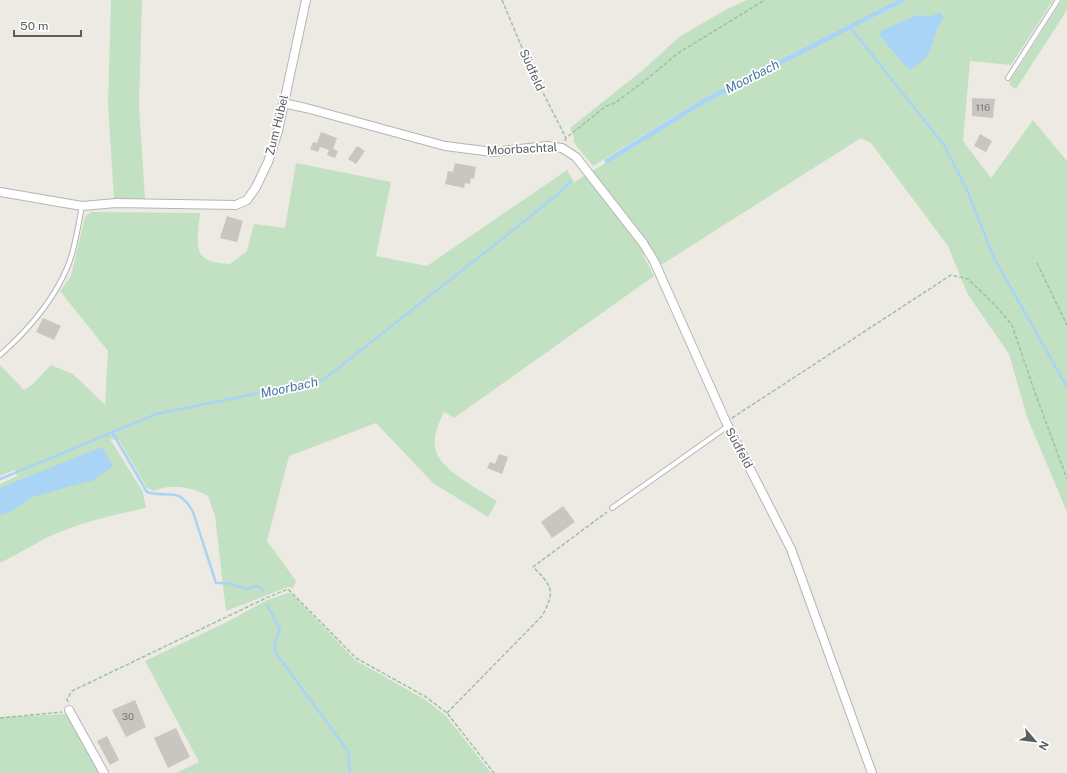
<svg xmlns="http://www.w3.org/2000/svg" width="1067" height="773" viewBox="0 0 1067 773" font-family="'Public Sans',sans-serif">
	<rect width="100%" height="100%" fill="#eceae3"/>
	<path fill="#c2e1c2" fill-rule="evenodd" d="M111 0H142L139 107 145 199 114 198 108 105Z
		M747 0H898L704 98 593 166 574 143V137L570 128 643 70 679 37 727 9Z
		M908 0H1053L1011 65 970 61 963 141 991 178 1033 120 1067 161V512L1027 417 1009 354 967 293 948 246 871 143 861 138 661 265 652 250 643 255 654 276 454 418 444 412C438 424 431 440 437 454 446 473 480 490 497 501L488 517 433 483 376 423 289 456 267 541 296 581 293 588 288 587 226 611 215 516 208 496C192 487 172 483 154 491L147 488 119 440 110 439 143 492 146 508C112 515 78 523 46 538 31 546 16 555 0 563V484L17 476 15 470 0 476V365L24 390 32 385 51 365 73 374 105 405 108 351 60 291 71 276 85 217 91 212 200 213C197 244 190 263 230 264L247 251 254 224 285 228 296 163 391 182 376 256 427 266 567 170 574 182 706 103ZM917 15 944 17 938 27 931 49 911 70 907 68 881 32Z
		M1062 0H1067V10L1016 89 1010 85V81Z
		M288 593H291L355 660 424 699 446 716 491 773H176L199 762 145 661 229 621 267 600Z
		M67 714 100 773H0V717Z"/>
	<path fill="#aad4f5" d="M898 0H908L706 103 606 164 604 160 704 98Z
		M940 13 944 17 938 27 931 49 926 58 911 70 907 68 880 36 881 31 917 15 931 16Z
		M102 447 113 466 94 480 32 497 11 512 0 515V488Z"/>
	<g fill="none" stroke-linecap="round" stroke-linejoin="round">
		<path stroke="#aad4f5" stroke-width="2.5" d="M850 27 944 145 967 190 994 258 1067 387
			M112 432 147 492C169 499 178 485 193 512L216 583H228L246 589 257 586 261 588 263 592
			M0 479 156 414 323 380 507 235 558 194 571 181
			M267 605 280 629 275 642V652L348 751 350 773"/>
	</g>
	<path fill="#c9c6c1" d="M972 98 995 99 993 118 972 116Z
		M321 132 337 138 333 149 338 151 335 158 327 155 329 150 320 147 318 152 310 149 313 142 317 143Z
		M980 134 992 141 986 152 974 146Z
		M357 146 365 151 356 164 348 159Z
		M455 163 476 167 474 179 471 178 470 184 465 183 464 188 445 184 448 171 453 172Z
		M227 216 243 221 237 242 220 238Z
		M43 318 61 326 54 340 36 332Z
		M499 454 508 457 502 474 487 468 490 462 495 464Z
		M563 506 575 522 552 538 541 522Z
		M135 700 146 727 126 737 112 710Z
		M176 728 190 757 168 768 154 738Z
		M107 736 119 760 110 765 97 741Z"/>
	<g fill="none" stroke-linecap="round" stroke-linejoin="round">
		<defs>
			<path id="service" d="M1008 78 1058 0
				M0 355C26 332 53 301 67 268 75 251 78 225 82 206
				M612 508 728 426"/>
			<path id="minor" d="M283 103 306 108 445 146 493 152 547 146 562 148 576 157 643 243 654 261 726 422 791 549 872 773
				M0 192 82 206 116 203 236 205 247 200 256 187 268 162 278 131 306 0
				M69 710 104 773"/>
		</defs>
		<use href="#service" stroke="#b3b5b8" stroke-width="6"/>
		<use href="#minor" stroke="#b3b5b8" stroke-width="10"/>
		<path stroke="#9cc1a6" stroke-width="1.5" stroke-dasharray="4 2" stroke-linecap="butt" d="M502 0 530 67 566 138
			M565 141 566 138 606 106 615 103 647 79 678 53 765 0
			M1037 263 1067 325
			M732 418 951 275 968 279 994 304 1012 325 1033 387 1067 479
			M68 702 67 699 72 691 266 598 288 589 356 658 426 697 447 713 494 773
			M447 713 542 616C556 591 552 586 533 567L607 512
			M0 718 62 712"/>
		<use href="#service" stroke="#fff" stroke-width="4"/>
		<use href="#minor" stroke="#fff" stroke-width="8"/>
	</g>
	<g text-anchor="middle" stroke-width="3.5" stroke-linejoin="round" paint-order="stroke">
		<g font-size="10" fill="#767879">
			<text x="983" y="111">116</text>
			<text x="128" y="720">30</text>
		</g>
		<g font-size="12" fill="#5b5e61" stroke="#fff">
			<text transform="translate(532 70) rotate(66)" y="4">Südfeld</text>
			<text transform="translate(277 125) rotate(-76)" y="4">Zum Hübel</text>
			<text transform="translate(522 149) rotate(-3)" y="4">Moorbachtal</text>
			<text transform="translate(739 448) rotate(62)" y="4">Südfeld</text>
		</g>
		<g font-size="13" font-style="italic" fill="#4a76a4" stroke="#fff">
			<text transform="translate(752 76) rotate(-27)" y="5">Moorbach</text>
			<text transform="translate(289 387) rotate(-12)" y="5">Moorbach</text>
		</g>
	</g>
	<g transform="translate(1035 741) rotate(118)" stroke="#ffffff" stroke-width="3" paint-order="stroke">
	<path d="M0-3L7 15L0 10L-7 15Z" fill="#5b5e61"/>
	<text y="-6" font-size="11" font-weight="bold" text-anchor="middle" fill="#5b5e61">N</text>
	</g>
	<path d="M14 30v6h67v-6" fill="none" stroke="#5b5e61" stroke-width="2"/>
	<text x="20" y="30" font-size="12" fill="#5b5e61" stroke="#ffffff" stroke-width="3" paint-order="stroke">50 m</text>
</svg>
